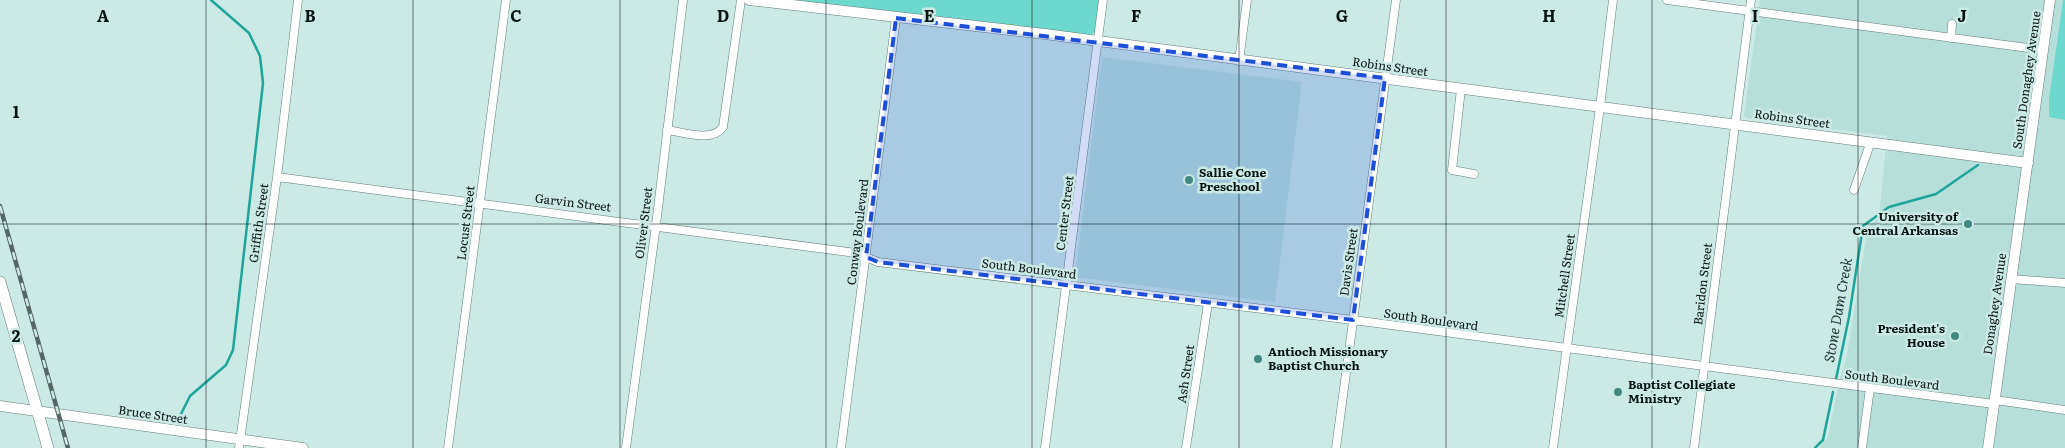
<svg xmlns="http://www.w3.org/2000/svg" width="2065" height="448" viewBox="0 0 2065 448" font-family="Literata,serif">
	<rect width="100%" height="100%" fill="#cbe9e5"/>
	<path fill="#b7dfda" d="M1760 0H2065V448H1819L1828 437 1840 377 1846 361 1868 227 1879 217 1887 136 1747 118 1744 116Z
		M1102 57 1302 82 1275 302 1075 277Z"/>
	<path fill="#6dd8ce" d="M797 0H1099L1095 32 1088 37Z
		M2063 0H2065V120L2049 117V99Z"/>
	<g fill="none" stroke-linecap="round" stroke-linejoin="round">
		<path stroke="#1da59b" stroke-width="2.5" d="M1836 379 1849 317 1863 226 1889 207 1936 194 1978 165
			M177 422 190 396 226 365 233 350 263 83 260 56 249 33 211 0
			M1815 448 1823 440 1833 392"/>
		<defs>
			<path id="street" d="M1667 0 2043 50
				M1951 38 1952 24
				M1239 61 1247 0
				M1461 89 1452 170 1474 174
				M667 130C683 132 712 143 723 127L741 0
				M277 177 856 253 878 262 1353 320 1994 404
				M1854 190 1870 144
				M2011 279 2065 283
				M1995 400 2065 410
				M239 448 277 177 298 0
				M448 448 506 0
				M626 448 656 225 683 0
				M841 448 896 18
				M1045 448 1103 0
				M1186 448 1208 303
				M1336 448 1396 0
				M1553 448 1600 107 1613 0
				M1694 448 1751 0
				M1862 448 1870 388"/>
			<path id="secondary" d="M749 0 1045 34 2028 163
				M0 406 303 448
				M1988 448 2050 0"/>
			<path id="primary" d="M0 282 48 448"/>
		</defs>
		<use href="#street" stroke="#627e7a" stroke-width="9"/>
		<use href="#secondary" stroke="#627e7a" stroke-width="11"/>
		<use href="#primary" stroke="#627e7a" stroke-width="12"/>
		<use href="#street" stroke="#fff" stroke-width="8"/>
		<use href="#secondary" stroke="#fff" stroke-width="10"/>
		<use href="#primary" stroke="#fff" stroke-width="11"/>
		<defs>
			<path id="rail" d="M0 206 68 448"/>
		</defs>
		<use href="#rail" stroke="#556764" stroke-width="4.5"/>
		<use href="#rail" stroke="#cbe9e5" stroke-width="2.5" stroke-dasharray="8" stroke-linecap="butt"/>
	</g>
	<path fill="#1d4ed8" fill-opacity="0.2" stroke="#1d4ed8" stroke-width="4" stroke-dasharray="10 6" stroke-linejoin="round" d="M896 18 1385 78 1353 320 878 262 866 257Z"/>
	<path fill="none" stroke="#091412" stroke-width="1" stroke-opacity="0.55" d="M206 0V448M413 0V448M620 0V448M826 0V448M1032 0V448M1239 0V448M1446 0V448M1652 0V448M1858 0V448M0 224H2065"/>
	<g fill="#418881" stroke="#cbe9e5" stroke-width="2">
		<circle cx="1189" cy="180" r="5"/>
		<circle cx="1968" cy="224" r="5"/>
		<circle cx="1955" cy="336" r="5"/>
		<circle cx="1258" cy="359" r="5"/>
		<circle cx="1618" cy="392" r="5"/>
	</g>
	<g text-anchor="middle" stroke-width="5" stroke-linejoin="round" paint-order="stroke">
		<g font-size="12" fill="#091412" stroke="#cbe9e5">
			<text transform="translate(1390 67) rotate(8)" y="4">Robins Street</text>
			<text transform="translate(2027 80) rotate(-82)" y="4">South Donaghey Avenue</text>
			<text transform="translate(1792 119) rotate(8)" y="4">Robins Street</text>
			<text transform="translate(573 203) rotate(7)" y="4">Garvin Street</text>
			<text transform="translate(1065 213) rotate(-83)" y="4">Center Street</text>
			<text transform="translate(259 223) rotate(-82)" y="4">Griffith Street</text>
			<text transform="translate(466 223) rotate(-83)" y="4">Locust Street</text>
			<text transform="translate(644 223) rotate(-83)" y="4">Oliver Street</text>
			<text transform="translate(858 232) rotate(-83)" y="4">Conway Boulevard</text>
			<text transform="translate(1349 262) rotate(-82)" y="4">Davis Street</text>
			<text transform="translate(1029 269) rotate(7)" y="4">South Boulevard</text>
			<text transform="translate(1565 276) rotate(-82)" y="4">Mitchell Street</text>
			<text transform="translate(1703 284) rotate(-83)" y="4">Baridon Street</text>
			<text transform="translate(1995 304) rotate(-82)" y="4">Donaghey Avenue</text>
			<text transform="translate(1431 320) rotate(8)" y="4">South Boulevard</text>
			<text transform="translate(1186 374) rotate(-82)" y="4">Ash Street</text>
			<text transform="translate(1892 380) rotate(7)" y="4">South Boulevard</text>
			<text transform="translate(153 415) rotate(8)" y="4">Bruce Street</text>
		</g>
		<g font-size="12" font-weight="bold" fill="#091412" stroke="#cbe9e5" text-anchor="start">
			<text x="1199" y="177">Sallie Cone<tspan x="1199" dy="14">Preschool</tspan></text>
			<text x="1958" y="221" text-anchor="end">University of<tspan x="1958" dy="14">Central Arkansas</tspan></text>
			<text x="1945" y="333" text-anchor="end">President's<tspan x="1945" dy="14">House</tspan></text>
			<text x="1268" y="356">Antioch Missionary<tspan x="1268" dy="14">Baptist Church</tspan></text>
			<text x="1628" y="389">Baptist Collegiate<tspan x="1628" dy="14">Ministry</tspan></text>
		</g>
		<g font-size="14" font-style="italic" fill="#1c3230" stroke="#cbe9e5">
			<text transform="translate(1838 310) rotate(-80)" y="5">Stone Dam Creek</text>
		</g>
	</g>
	<g font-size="16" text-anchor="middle" font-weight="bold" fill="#091412" stroke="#cbe9e5" stroke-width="5" stroke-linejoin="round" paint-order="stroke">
		<text x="103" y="22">A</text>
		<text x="310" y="22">B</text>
		<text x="516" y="22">C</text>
		<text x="723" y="22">D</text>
		<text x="929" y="22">E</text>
		<text x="1136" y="22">F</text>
		<text x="1342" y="22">G</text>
		<text x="1549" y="22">H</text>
		<text x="1755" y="22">I</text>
		<text x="1962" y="22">J</text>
		<text x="16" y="118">1</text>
		<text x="16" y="342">2</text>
	</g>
</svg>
